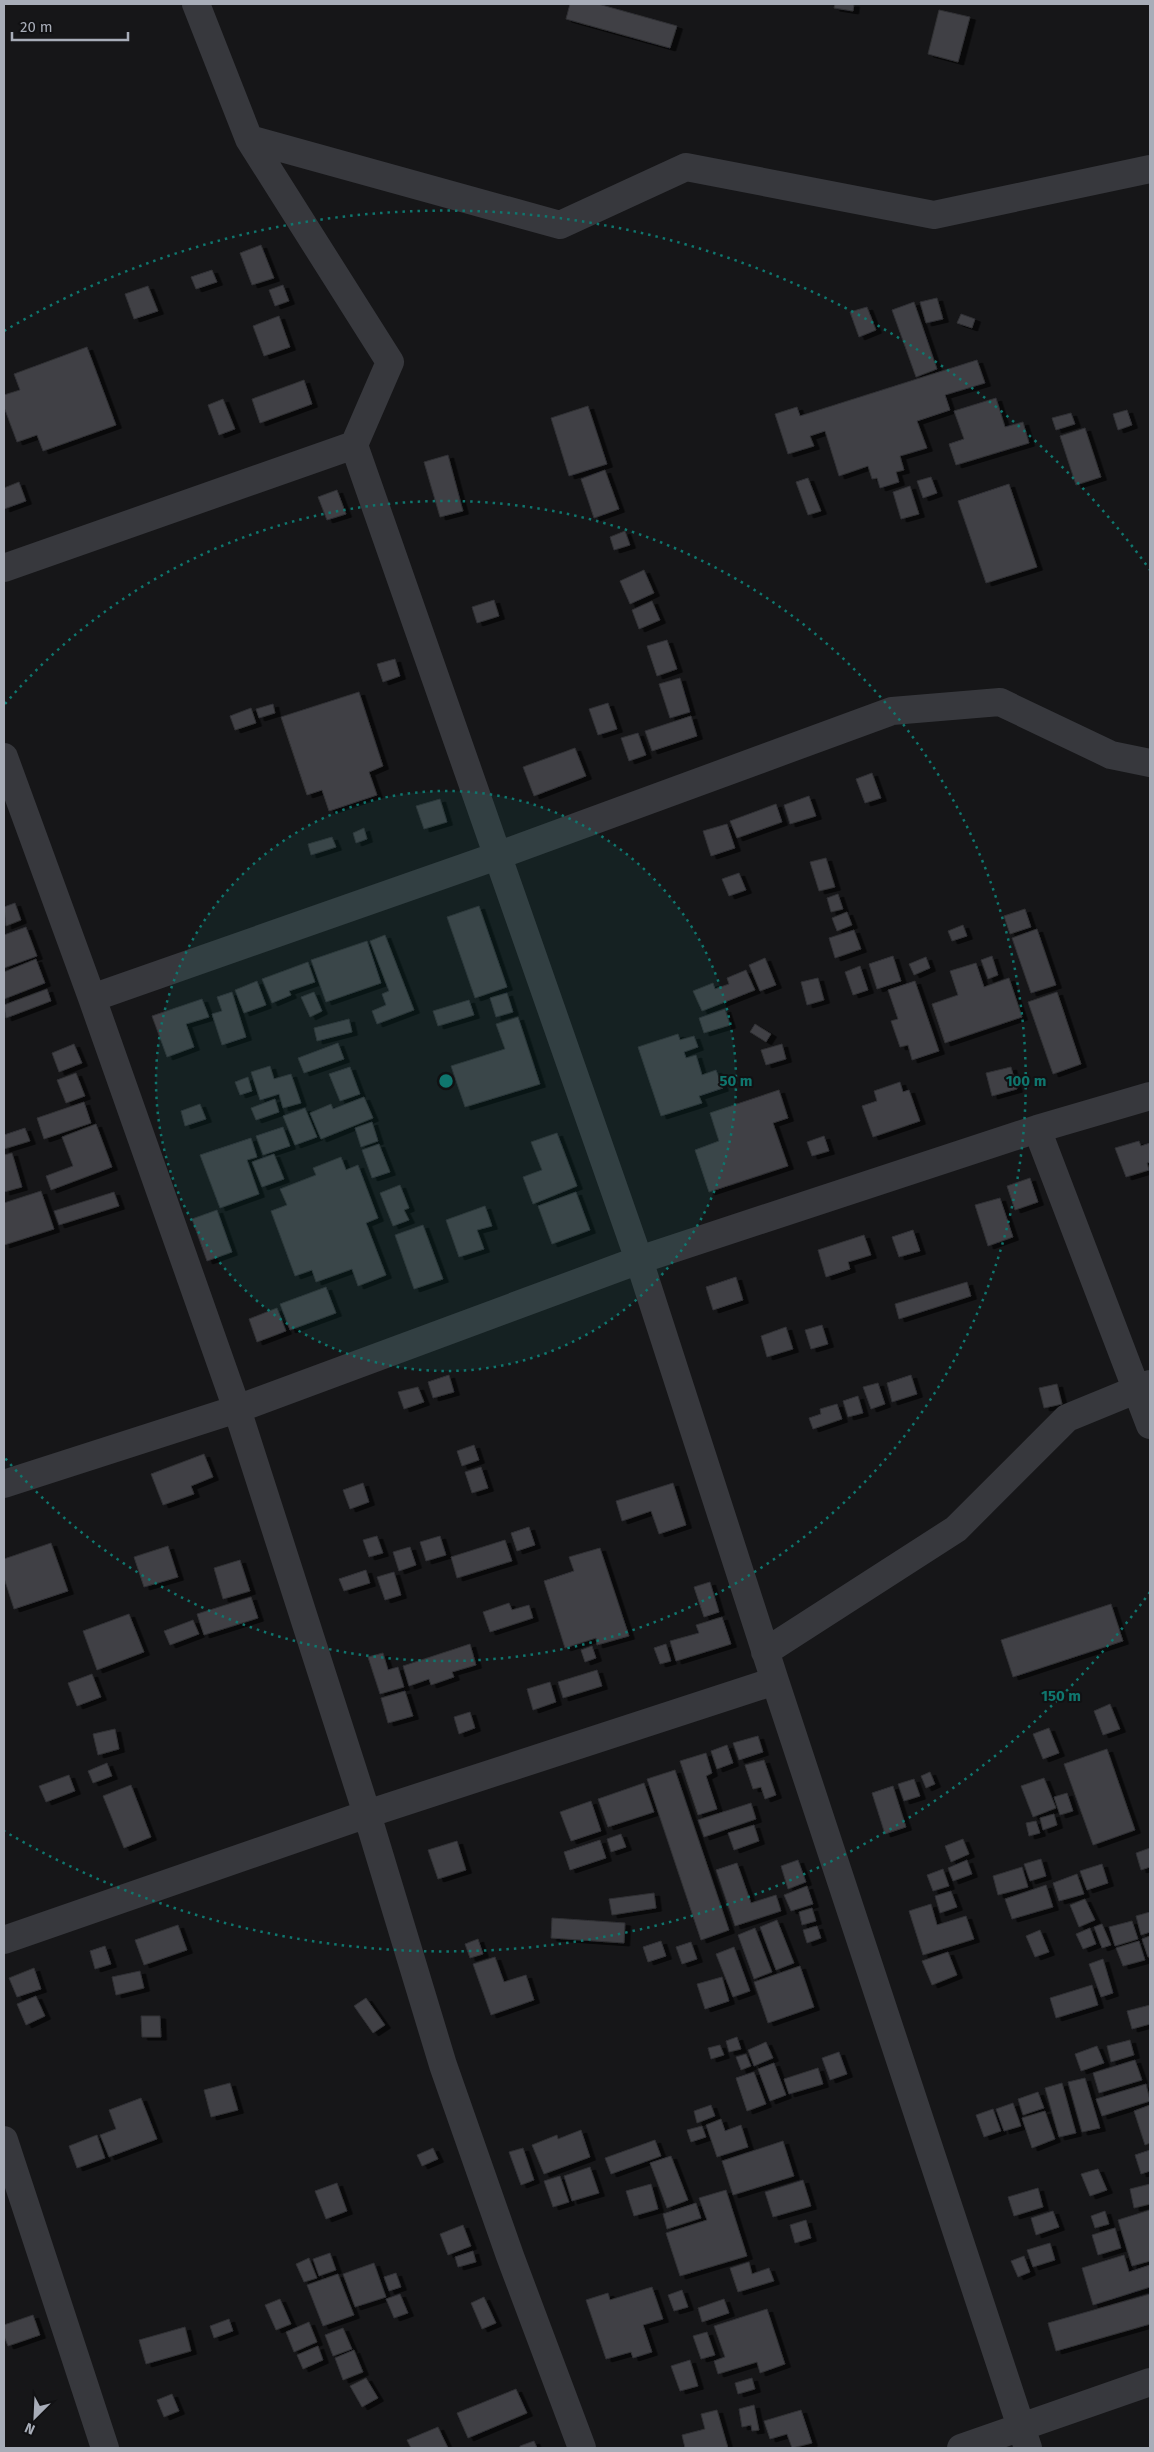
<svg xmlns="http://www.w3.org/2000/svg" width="1154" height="2452" viewBox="0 0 1154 2452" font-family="'Fira Sans',sans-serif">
	<defs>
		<filter id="shadow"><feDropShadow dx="5.5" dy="3" stdDeviation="0" flood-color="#0009"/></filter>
	</defs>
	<rect width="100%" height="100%" fill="#161618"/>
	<path fill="#404145" stroke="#303034" filter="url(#shadow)" d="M570 4H598L677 26 670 48 566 19Z
		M835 4H854L853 11 834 8Z
		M939 10 970 17 958 62 928 54Z
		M261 245 274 278 252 285 240 253Z
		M212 270 217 282 196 289 191 277Z
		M283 285 289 301 275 306 269 290Z
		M148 286 158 311 134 319 125 294Z
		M937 298 943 319 926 323 920 302Z
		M914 302 937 369 916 377 892 310Z
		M867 307 876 330 859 337 850 312Z
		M961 314 975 319 972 328 957 323Z
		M279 316 290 347 264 356 253 326Z
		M87 347 116 425 43 451 37 435 17 442 4 407V395L20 390 14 374Z
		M977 360 985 383 945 395 950 410 917 421 927 448 900 456 904 470 896 472 899 482 880 488 877 478 872 479 868 466 839 476 825 431 810 436 814 446 788 454 775 414 797 407 800 416Z
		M304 380 312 404 260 423 252 399Z
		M996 398 1005 427 1023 422 1029 443 956 465 949 444 964 439 954 411Z
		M223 399 235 429 219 435 208 405Z
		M588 406 607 464 569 476 551 418Z
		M1127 410 1132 425 1118 430 1113 414Z
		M1071 413 1075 424 1056 430 1052 418Z
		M1085 428 1101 477 1076 485 1060 436Z
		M448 455 463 511 440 517 424 462Z
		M605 470 619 509 594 518 581 479Z
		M931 477 937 493 923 498 917 481Z
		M808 478 821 511 808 515 796 482Z
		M19 482 26 501 4 509V488Z
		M1009 484 1037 567 986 583 958 501Z
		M910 486 919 514 901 519 893 492Z
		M337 490 346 514 327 520 318 497Z
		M625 531 630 545 614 550 610 537Z
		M644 570 654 593 630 604 620 581Z
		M494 600 499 616 477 623 472 607Z
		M652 601 660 620 639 629 632 610Z
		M667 640 677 669 657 676 647 646Z
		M395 659 400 676 383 682 377 664Z
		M680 678 690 712 670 718 659 684Z
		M359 692 383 766 369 772 377 795 329 811 322 790 307 795 281 717Z
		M608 703 617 729 598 735 589 709Z
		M273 704 275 713 259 718 256 709Z
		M251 708 256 723 235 730 230 716Z
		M691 716 697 736 652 751 645 731Z
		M638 733 646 755 629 761 621 738Z
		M575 748 586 776 534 796 523 767Z
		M872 773 881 798 865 803 856 779Z
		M809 796 816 816 790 824 784 805Z
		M440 799 447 822 424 829 416 806Z
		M776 804 782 822 737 838 730 821Z
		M727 824 735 848 711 856 703 831Z
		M364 828 367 839 356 843 353 833Z
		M332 837 336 847 311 855 308 844Z
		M826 858 835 887 819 891 810 862Z
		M739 873 746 890 729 896 722 879Z
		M838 894 843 909 831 912 827 898Z
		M15 903 21 920 6 926 4 907Z
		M479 906 507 987 475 998 447 917Z
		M1025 909 1031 927 1010 934 1004 916Z
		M847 912 852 925 837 931 832 918Z
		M963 925 967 936 952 941 948 931Z
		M26 927 37 956 4 968V935Z
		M1037 929 1056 985 1031 993 1012 938Z
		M854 930 861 949 835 958 829 938Z
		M385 935 414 1010 377 1024 372 1011 386 1005 382 994 389 991 370 941Z
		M367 941 381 983 326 1002 311 960Z
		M893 956 901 981 877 989 869 964Z
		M992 956 998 975 988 979 981 960Z
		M926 957 930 968 914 975 909 964Z
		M765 958 776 985 760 991 749 965Z
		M36 959 45 983 4 999V972Z
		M308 962 315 982 289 991 291 995 272 1003 262 979Z
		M976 963 984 987 1009 978 1022 1017 945 1043 932 1004 958 995 950 971Z
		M860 966 868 990 853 995 845 972Z
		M746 970 755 990 702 1011 693 991 713 983 715 989 729 984 727 978Z
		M818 978 824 1000 807 1005 801 982Z
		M257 981 266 1005 244 1013 235 990Z
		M915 981 939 1051 912 1060 908 1045 900 1047 891 1021 898 1019 888 990Z
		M47 989 51 1001 6 1018 4 1005Z
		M232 992 246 1037 222 1045 212 1014 222 1011 217 997Z
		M314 992 322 1011 310 1017 301 997Z
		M1057 992 1081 1064 1053 1074 1028 1002Z
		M507 993 513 1012 496 1017 490 998Z
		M202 999 209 1017 186 1024 194 1047 167 1057 152 1016Z
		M469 1000 474 1015 438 1026 433 1011Z
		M725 1009 730 1025 704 1033 699 1018Z
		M518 1017 540 1084 465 1107 451 1066 505 1049 496 1024Z
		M349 1019 352 1032 317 1041 314 1028Z
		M755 1024 771 1034 766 1042 750 1032Z
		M678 1034 680 1040 694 1036 698 1047 684 1052 686 1058 696 1055 702 1075 716 1070 723 1088 699 1096 702 1103 661 1116 638 1047Z
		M338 1043 344 1059 304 1073 298 1058Z
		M74 1044 82 1063 59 1072 52 1053Z
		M782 1044 786 1059 766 1065 761 1050Z
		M270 1066 274 1079 291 1074 301 1103 283 1108 279 1094 260 1100 251 1072Z
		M350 1067 360 1094 340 1101 329 1074Z
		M1011 1067 1017 1089 992 1096 986 1073Z
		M76 1073 85 1096 66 1103 57 1080Z
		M248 1077 252 1091 240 1095 235 1082Z
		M900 1082 903 1092 909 1090 920 1121 873 1137 862 1106 877 1101 874 1091Z
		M779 1090 788 1118 773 1123 788 1166 709 1192 695 1150 719 1141 710 1113Z
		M364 1097 373 1118 321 1139 310 1113 331 1104 333 1109Z
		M275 1099 279 1112 256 1120 251 1108Z
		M84 1102 91 1123 44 1139 37 1118Z
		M200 1104 206 1119 185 1126 181 1111Z
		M305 1108 317 1137 295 1145 283 1116Z
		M372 1122 378 1141 361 1147 355 1128Z
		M96 1124 112 1167 51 1190 46 1176 73 1166 62 1137Z
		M283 1127 290 1146 263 1155 256 1136Z
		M25 1128 30 1141 4 1149V1135Z
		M557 1133 577 1186 533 1204 523 1177 542 1170 531 1142Z
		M824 1136 829 1151 812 1156 807 1142Z
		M251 1138 257 1157 247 1160 259 1194 220 1208 200 1155Z
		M1139 1141 1141 1146 1150 1143V1162L1147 1163 1149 1170 1126 1177 1115 1148Z
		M379 1144 390 1172 372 1178 362 1150Z
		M12 1153 22 1187 4 1192V1155Z
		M274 1154 284 1179 262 1187 252 1162Z
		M341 1157 346 1170 358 1165 378 1218 366 1223 386 1275 358 1286 352 1269 316 1282 312 1270 295 1276 271 1211 287 1205 280 1189 316 1175 313 1168Z
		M1030 1178 1038 1202 1015 1210 1007 1186Z
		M400 1185 409 1208 404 1210 409 1220 393 1226 380 1193Z
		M41 1191 54 1229 4 1245V1203Z
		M114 1192 119 1206 59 1225 54 1211Z
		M576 1192 590 1230 552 1244 538 1206Z
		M1000 1198 1013 1237 988 1246 975 1205Z
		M485 1206 492 1226 477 1230 484 1249 459 1257 446 1220Z
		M217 1210 232 1252 207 1261 192 1219Z
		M423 1225 443 1279 414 1289 395 1235Z
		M913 1230 920 1251 899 1257 892 1237Z
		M864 1235 871 1255 848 1262 850 1269 826 1277 818 1250Z
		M736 1277 743 1300 713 1310 706 1287Z
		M967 1282 971 1296 899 1319 895 1304Z
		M326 1287 336 1313 290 1330 280 1304Z
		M277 1308 286 1331 257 1342 249 1319Z
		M822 1325 828 1344 811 1349 805 1330Z
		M786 1327 793 1349 767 1357 761 1336Z
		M449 1375 454 1392 433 1398 428 1382Z
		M911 1375 917 1394 892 1402 887 1383Z
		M878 1383 885 1404 871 1409 863 1387Z
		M1057 1384 1062 1404 1044 1408 1039 1388Z
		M418 1387 424 1402 404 1409 398 1392Z
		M858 1396 863 1413 848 1417 843 1401Z
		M837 1404 842 1419 813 1429 809 1418 821 1414 820 1409Z
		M474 1445 479 1460 462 1466 457 1451Z
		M204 1454 213 1477 191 1486 194 1494 163 1505 151 1474Z
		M481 1467 488 1488 472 1493 465 1472Z
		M363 1483 369 1502 350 1509 343 1490Z
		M673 1483 686 1525 659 1534 651 1511 622 1521 616 1501Z
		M529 1527 535 1545 517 1551 511 1533Z
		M377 1536 383 1553 369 1557 363 1540Z
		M440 1536 446 1555 426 1561 420 1542Z
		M505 1540 512 1561 457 1578 451 1557Z
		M51 1543 68 1591 14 1609 4 1578V1559Z
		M168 1546 178 1577 144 1587 134 1557Z
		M410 1547 416 1565 399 1571 393 1552Z
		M600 1548 629 1636 597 1645 596 1638 565 1648 544 1581 574 1571 569 1557Z
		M240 1560 250 1591 223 1599 214 1568Z
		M366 1570 370 1583 344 1591 339 1579Z
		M394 1572 401 1595 385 1600 377 1577Z
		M710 1582 719 1612 704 1617 694 1587Z
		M251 1597 258 1618 204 1635 197 1614Z
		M509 1603 512 1610 529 1605 533 1618 490 1632 483 1612Z
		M1111 1604 1123 1641 1013 1677 1001 1640Z
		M129 1614 144 1652 97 1670 83 1631Z
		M722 1617 731 1644 676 1661 670 1641 699 1633 696 1625Z
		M193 1620 199 1634 170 1645 164 1631Z
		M470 1644 476 1665 452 1672 454 1677 431 1685 429 1679 409 1686 403 1666Z
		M666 1644 671 1661 660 1664 654 1648Z
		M592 1646 596 1658 585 1662 581 1650Z
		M383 1653 388 1670 398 1667 404 1687 380 1694 368 1657Z
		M597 1670 602 1686 563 1698 558 1682Z
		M92 1674 101 1697 77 1706 68 1683Z
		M550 1682 556 1702 533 1710 527 1689Z
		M405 1691 413 1716 388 1723 381 1698Z
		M1110 1704 1120 1729 1103 1735 1094 1711Z
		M470 1712 475 1728 459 1734 454 1717Z
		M1049 1728 1059 1753 1043 1759 1033 1734Z
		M115 1729 119 1749 98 1755 93 1734Z
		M758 1736 763 1752 739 1760 733 1743Z
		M727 1745 733 1763 717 1769 711 1751Z
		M1107 1749 1135 1830 1093 1845 1064 1764Z
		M706 1753 712 1773 706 1776 717 1809 698 1815 680 1761Z
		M764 1760 776 1795 765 1799 761 1787 753 1789 745 1765Z
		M107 1763 112 1776 93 1783 88 1771Z
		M675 1770 729 1930 701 1940 647 1779Z
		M930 1772 935 1784 926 1788 921 1776Z
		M69 1775 75 1791 46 1802 39 1786Z
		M1044 1778 1056 1808 1033 1817 1021 1786Z
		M914 1779 920 1796 904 1801 898 1784Z
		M644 1783 654 1812 608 1827 598 1799Z
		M131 1785 151 1837 124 1848 103 1796Z
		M893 1786 906 1827 885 1834 872 1793Z
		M1067 1793 1073 1811 1060 1815 1054 1797Z
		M591 1801 601 1831 571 1841 560 1812Z
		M751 1803 756 1819 704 1837 698 1820Z
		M1054 1814 1057 1825 1043 1830 1040 1818Z
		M1036 1821 1040 1833 1029 1836 1026 1823Z
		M754 1825 759 1841 734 1850 728 1833Z
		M621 1834 626 1847 611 1852 607 1839Z
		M963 1839 969 1854 951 1862 945 1846Z
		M600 1840 606 1858 570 1870 564 1852Z
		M457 1841 466 1870 438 1879 428 1850Z
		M1150 1848V1867L1141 1870 1136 1853Z
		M1041 1859 1046 1876 1030 1881 1024 1864Z
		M798 1860 806 1882 788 1889 781 1866Z
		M967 1860 972 1874 953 1881 948 1868Z
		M737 1863 751 1903 776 1895 781 1911 735 1926 716 1870Z
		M1102 1864 1108 1883 1087 1890 1080 1871Z
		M1022 1867 1028 1887 998 1895 993 1876Z
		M943 1869 949 1886 933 1891 927 1875Z
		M1077 1874 1084 1894 1059 1901 1053 1883Z
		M1046 1885 1053 1907 1012 1919 1005 1899Z
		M807 1886 813 1904 791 1911 784 1895Z
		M951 1891 957 1907 940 1913 935 1896Z
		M654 1893 656 1908 612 1915 609 1899Z
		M1085 1899 1095 1920 1079 1927 1070 1905Z
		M931 1904 937 1925 966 1916 974 1939 923 1955 909 1911Z
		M812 1908 816 1921 802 1925 799 1912Z
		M1150 1912V1932L1141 1935 1136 1916Z
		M552 1918 625 1923 624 1943 551 1938Z
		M777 1920 794 1963 776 1970 760 1927Z
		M1132 1921 1138 1939 1115 1946 1109 1927Z
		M1102 1924 1111 1945 1102 1948 1094 1927Z
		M178 1925 187 1950 144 1965 135 1940Z
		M817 1926 821 1938 807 1943 803 1930Z
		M755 1928 772 1972 754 1979 738 1935Z
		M1090 1928 1096 1944 1083 1949 1076 1934Z
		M1040 1930 1049 1952 1035 1957 1026 1936Z
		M1150 1936V1957H1148L1142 1939Z
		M478 1939 483 1954 470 1958 465 1944Z
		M661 1941 666 1956 648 1962 643 1947Z
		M1139 1941 1145 1960 1123 1966 1116 1948Z
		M691 1942 697 1959 682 1964 676 1947Z
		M105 1946 111 1964 95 1969 90 1951Z
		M734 1947 750 1991 733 1997 716 1954Z
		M948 1952 957 1975 932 1985 922 1961Z
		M495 1957 504 1982 526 1975 534 2000 491 2015 473 1964Z
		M1103 1959 1113 1993 1101 1997 1089 1964Z
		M800 1966 814 2007 768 2023 754 1982Z
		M34 1968 41 1989 17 1997 9 1978Z
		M140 1971 144 1988 116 1995 112 1977Z
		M722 1977 729 2001 705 2009 697 1984Z
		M1092 1985 1098 2005 1056 2018 1050 1998Z
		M36 1996 45 2016 26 2025 17 2004Z
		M366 1998 385 2025 373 2033 354 2006Z
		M1150 2005V2024L1132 2029 1127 2011Z
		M141 2016H160L161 2037H142Z
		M737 2037 741 2049 729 2052 726 2041Z
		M1130 2040 1134 2055 1111 2062 1107 2046Z
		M766 2042 773 2058 754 2066 748 2050Z
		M720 2045 724 2055 711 2059 708 2048Z
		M1097 2046 1104 2063 1081 2071 1075 2054Z
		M839 2052 847 2074 830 2080 822 2058Z
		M746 2054 751 2066 741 2070 736 2057Z
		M1135 2060 1142 2080 1099 2093 1093 2073Z
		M774 2063 786 2095 770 2101 758 2069Z
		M818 2068 823 2084 789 2094 784 2079Z
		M754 2072 766 2104 747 2111 736 2078Z
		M1085 2078 1100 2128 1082 2132 1068 2082Z
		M230 2083 238 2110 211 2117 204 2090Z
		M1062 2083 1076 2133 1059 2137 1045 2088Z
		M1146 2084 1150 2101 1102 2116 1096 2099Z
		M1038 2092 1044 2108 1023 2115 1018 2099Z
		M141 2098 157 2139 109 2157 100 2135 116 2129 109 2110Z
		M1013 2103 1021 2126 1004 2131 996 2109Z
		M711 2105 715 2116 697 2123 694 2111Z
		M1150 2105V2143L1145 2145 1134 2111Z
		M993 2109 1001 2131 984 2137 976 2115Z
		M1045 2111 1055 2139 1032 2148 1022 2118Z
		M721 2119 725 2131 741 2125 748 2147 717 2157 706 2125Z
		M702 2126 706 2137 691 2142 687 2130Z
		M581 2130 590 2157 544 2174 532 2145 557 2135 558 2139Z
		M97 2135 105 2158 77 2168 69 2146Z
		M655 2140 661 2156 611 2174 605 2158Z
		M783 2141 794 2176 733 2195 722 2161Z
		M433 2148 438 2159 422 2166 417 2155Z
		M523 2148 534 2180 521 2185 509 2152Z
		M1150 2150V2171L1141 2174 1135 2155Z
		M671 2156 688 2200 667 2208 650 2163Z
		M590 2167 599 2193 572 2201 564 2176Z
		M1098 2169 1107 2190 1090 2196 1081 2174Z
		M560 2176 569 2202 553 2207 544 2181Z
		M803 2180 811 2206 773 2217 765 2192Z
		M337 2183 347 2211 326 2219 315 2191Z
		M651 2184 658 2209 634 2216 626 2191Z
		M1150 2184V2204L1134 2208 1130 2189Z
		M1038 2188 1043 2207 1014 2216 1008 2197Z
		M726 2190 747 2256 680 2276 666 2233 707 2220 699 2198Z
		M696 2203 701 2218 667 2229 663 2214Z
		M1150 2210V2261L1132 2266 1118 2220Z
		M1053 2211 1059 2227 1036 2235 1031 2218Z
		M1105 2211 1109 2224 1095 2228 1091 2216Z
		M806 2220 811 2238 795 2243 790 2225Z
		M463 2225 471 2246 448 2255 440 2234Z
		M1115 2228 1121 2248 1098 2255 1092 2235Z
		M1050 2243 1055 2260 1033 2267 1027 2250Z
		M473 2251 476 2262 458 2267 455 2257Z
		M330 2253 336 2270 319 2276 313 2259Z
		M1124 2255 1129 2272 1150 2265V2287L1093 2305 1082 2268Z
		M1024 2256 1030 2272 1018 2277 1011 2261Z
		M309 2258 317 2278 304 2282 296 2264Z
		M749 2262 752 2274 769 2268 774 2281 738 2292 730 2268Z
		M374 2263 386 2297 355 2307 343 2274Z
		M396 2273 401 2287 389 2291 384 2277Z
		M338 2274 354 2315 323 2326 307 2285Z
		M652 2287 663 2319 643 2325 652 2352 633 2358 631 2352 606 2359 586 2300 608 2293 610 2300Z
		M682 2290 688 2307 674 2311 668 2295Z
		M400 2294 408 2313 394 2318 386 2299Z
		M1150 2294V2324L1056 2351 1048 2323Z
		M484 2297 496 2323 482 2329 471 2303Z
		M280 2299 291 2324 276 2330 265 2305Z
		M724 2299 729 2313 702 2322 698 2308Z
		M767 2309 785 2364 760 2373 757 2362 718 2374 714 2361 725 2357 714 2326Z
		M33 2315 40 2335 8 2346 4 2336V2325Z
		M229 2319 233 2331 214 2338 210 2326Z
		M309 2322 317 2342 294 2352 286 2332Z
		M185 2327 191 2351 146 2364 139 2340Z
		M343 2328 352 2349 333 2356 325 2335Z
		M707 2332 715 2355 701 2359 693 2336Z
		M318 2346 323 2360 303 2369 297 2355Z
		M354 2350 363 2372 343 2380 335 2358Z
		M690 2360 698 2386 680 2391 671 2366Z
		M366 2378 378 2398 362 2407 350 2386Z
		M752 2378 755 2389 738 2394 735 2383Z
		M516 2389 527 2413 468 2438 457 2413Z
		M172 2394 179 2411 164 2417 157 2400Z
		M754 2405 759 2430 752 2431 751 2425 742 2427 739 2409Z
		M717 2410 728 2448H685L682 2435 705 2429 701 2414Z
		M801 2410 812 2443 792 2448 787 2434 770 2439 764 2421Z
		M438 2427 448 2448H411L407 2440Z
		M534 2441 537 2448H520V2446Z"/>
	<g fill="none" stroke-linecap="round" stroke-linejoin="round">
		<path stroke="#37383d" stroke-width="28" d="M196 4 249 139 390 362 354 445 639 1260 775 1681 1028 2448
			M249 139 560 225 686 167 934 215 1150 169
			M4 568 354 445
			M4 757 92 998 237 1409 367 1814 443 2065 510 2256 582 2448
			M92 998 497 856 892 711 1000 702 1111 755 1150 763
			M1037 1129 1150 1425
			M4 1484 237 1409 639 1260 1037 1129 1150 1096
			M765 1652 956 1529 1067 1418 1150 1384
			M4 1940 367 1814 775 1681
			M961 2448 1150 2382"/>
		<path stroke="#37383d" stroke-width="28" d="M4 2140 105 2448"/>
	</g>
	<circle cx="446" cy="1081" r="290" fill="#0f766e" fill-opacity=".12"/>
	<g fill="none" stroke="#0f766e" stroke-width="2.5" stroke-dasharray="2.5 5">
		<circle cx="446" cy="1081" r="290"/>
		<path d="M5 704A580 580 0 1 1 5 1458"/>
		<path d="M1150 1592A870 870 0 0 1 4 1831M4 331A870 870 0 0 1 1150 570"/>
	</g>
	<circle cx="446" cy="1081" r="8" fill="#0f766e" stroke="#111113" stroke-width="2.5"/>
	<g font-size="15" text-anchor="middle" font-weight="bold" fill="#0f766e" stroke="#111113" stroke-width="4" stroke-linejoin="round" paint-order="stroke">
		<text x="736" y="1086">50 m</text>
		<text x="1026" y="1086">100 m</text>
		<text x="1061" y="1701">150 m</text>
	</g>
	<rect width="1154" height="2452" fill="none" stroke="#a8adb8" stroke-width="10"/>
	<g transform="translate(35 2417) rotate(204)" stroke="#111113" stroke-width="4" paint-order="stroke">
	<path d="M0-4L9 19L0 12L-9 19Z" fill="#a8adb8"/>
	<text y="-8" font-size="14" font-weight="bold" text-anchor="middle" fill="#a8adb8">N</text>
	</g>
	<path d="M12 32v8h116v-8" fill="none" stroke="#a8adb8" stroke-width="2.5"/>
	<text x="20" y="32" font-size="15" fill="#a8adb8" stroke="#111113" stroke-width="4" paint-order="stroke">20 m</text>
</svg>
